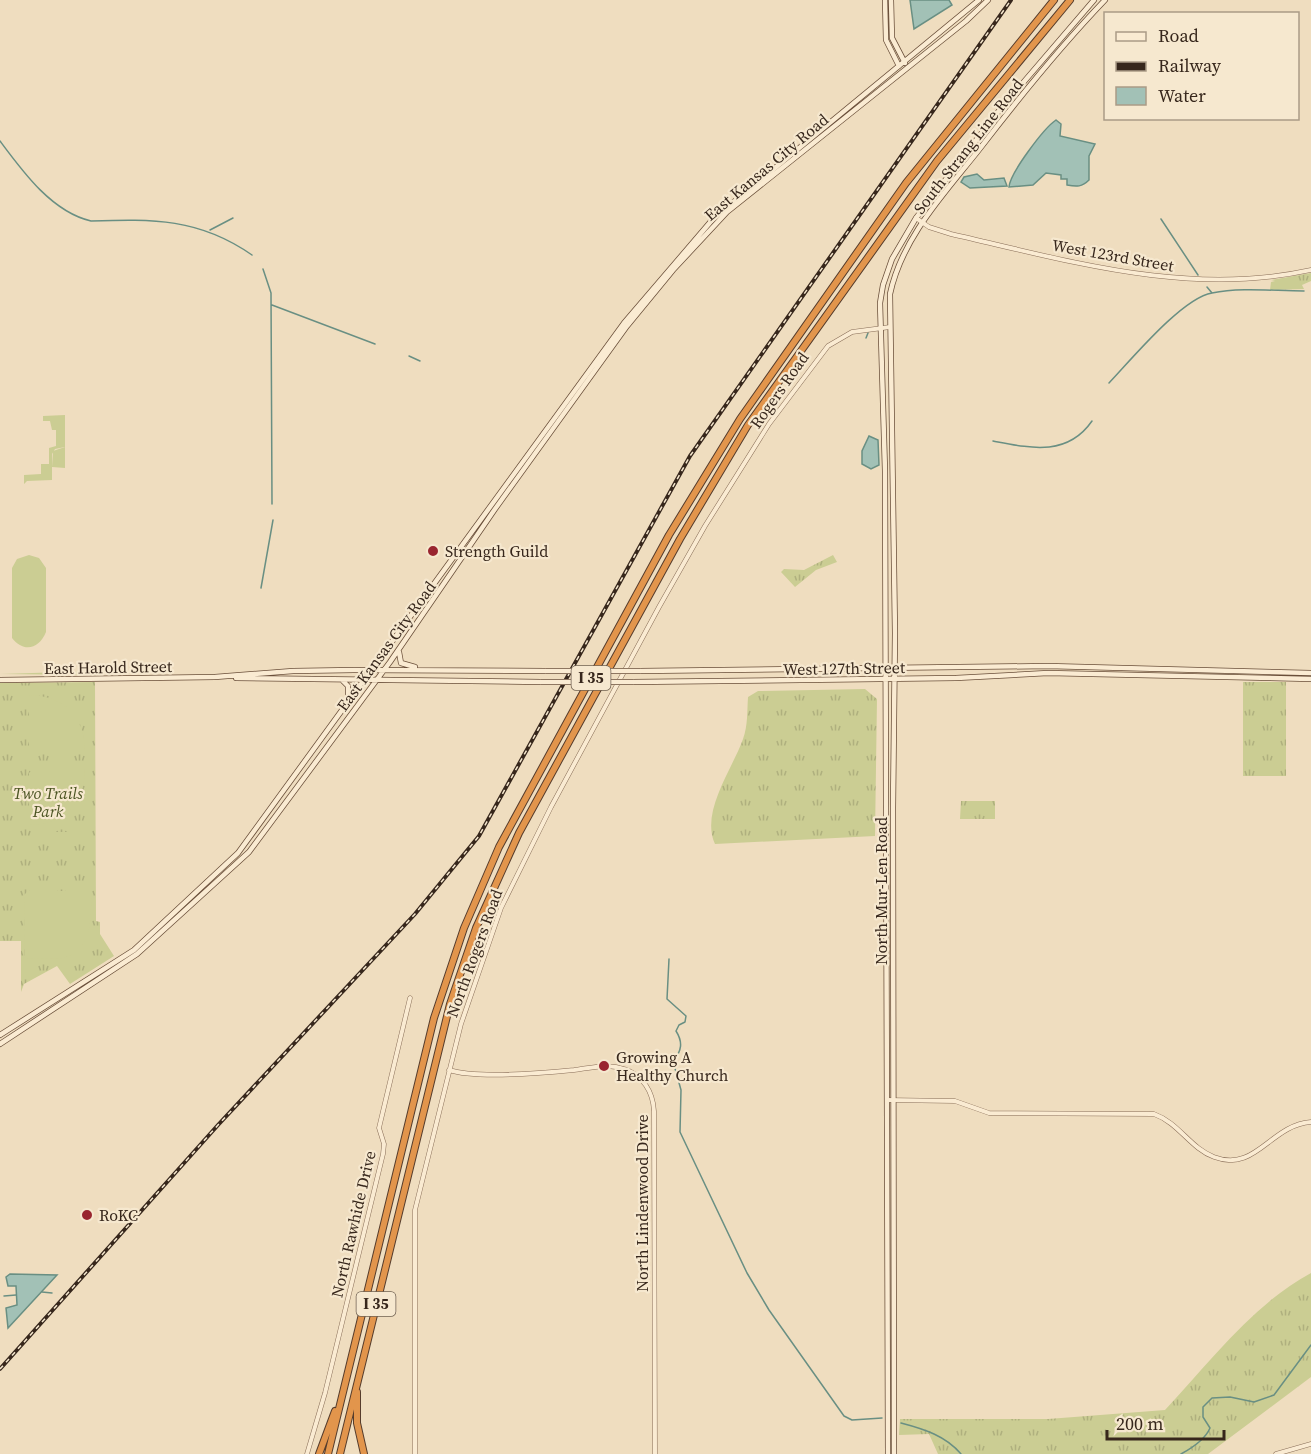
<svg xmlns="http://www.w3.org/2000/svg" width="1311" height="1454" viewBox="0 0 1311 1454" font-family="'Source Serif 4',serif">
	<defs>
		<pattern id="grass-tufts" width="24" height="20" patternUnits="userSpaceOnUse" patternTransform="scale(1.5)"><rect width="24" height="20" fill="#cbcd93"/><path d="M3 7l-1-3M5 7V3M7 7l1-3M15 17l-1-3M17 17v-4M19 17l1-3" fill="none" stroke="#afb07e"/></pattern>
	</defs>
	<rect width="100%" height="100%" fill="#efddbf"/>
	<path fill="url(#grass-tufts)" d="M1311 273V281L1302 285 1304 289 1270 290 1271 282 1275 281 1271 280Z
		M65 447V468L52 467 53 451Z
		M833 555 837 562 816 570 795 587 781 572 784 569 804 570Z
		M96 671 98 673 95 675 0 674Z
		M95 682 96 921 100 922V934L114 956 70 984 57 966 24 984 21 992V941H0V683Z
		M1243 682H1286V776H1243Z
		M865 689 877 699 875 836 715 844C700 812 733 768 743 739 748 725 747 711 748 697L758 691Z
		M961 801H995V819H960Z
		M1311 1273V1377L1208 1454H938L929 1434 899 1435 900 1419H1048L1165 1410C1210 1362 1252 1305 1311 1273Z"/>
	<path fill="#cbcd93" d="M65 415V447L55 449 52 454V480L27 481 24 484V475L41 474V464H49V448L56 446V430H52L50 421H43V416Z
		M29 555 39 558 46 568V632C39 649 24 653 12 638V568L17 559Z
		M29 695C64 696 85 716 85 751H33L29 747Z
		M33 769H85C85 803 64 825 29 825V773Z
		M55 832H76V846H54L51 841 55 838Z
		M28 891H91C91 915 94 951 62 958 51 960 36 958 25 958L24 895Z"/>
	<path fill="#a2c1b6" stroke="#698f83" stroke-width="1.5" d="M910 0H949L952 5 914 29Z
		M1056 120 1061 124 1060 136 1095 144 1089 156V180C1082 187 1077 187 1067 185V179H1061V175L1046 173 1033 185 1009 187C1010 173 1044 128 1056 120Z
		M977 174 984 180 1004 178 1007 186 970 188 961 182 964 177Z
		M869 436 878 440 879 465 871 469 862 464V451Z
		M10 1274 57 1275 8 1328 6 1308 17 1305 16 1286H8L6 1277Z"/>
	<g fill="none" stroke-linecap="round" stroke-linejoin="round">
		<path stroke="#698f83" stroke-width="1.5" d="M0 141C23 172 52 212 91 221 153 219 199 218 252 255
			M1161 219 1198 275
			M210 230 233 218
			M263 269 271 293 272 504
			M1207 287 1212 293
			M272 305 375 344
			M866 338 868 333
			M409 356 420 361
			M1109 383C1131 360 1182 298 1212 293 1241 287 1274 291 1304 291
			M993 441C1030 448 1067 457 1092 421
			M261 588 273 520
			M669 959 667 999 686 1016 685 1022 679 1025 676 1031C683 1042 682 1051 673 1061L681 1090 680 1132 747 1273 769 1310 844 1416 852 1420 882 1418
			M42 1292 52 1293
			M4 1296 16 1295
			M901 1423C924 1429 946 1436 961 1454
			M1181 1454C1192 1448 1205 1440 1210 1428L1203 1417V1407L1212 1398 1230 1397 1254 1402 1274 1395 1311 1345"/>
		<defs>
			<path id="tertiary" d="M916 218 929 227 951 234C1070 261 1188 297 1311 270
				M449 1070C477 1079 543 1073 574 1070 590 1068 608 1063 624 1069 643 1075 653 1092 654 1111L655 1454
				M887 1100 955 1101 989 1113 1154 1114C1179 1123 1190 1148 1214 1157 1256 1173 1270 1125 1311 1122
				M307 1454 325 1393 383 1154 384 1144 379 1128 410 998
				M415 1454V1210L461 1024 501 908 551 807 659 607 705 526 769 424 828 346 852 332 890 327
				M1276 1454 1311 1444"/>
			<path id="secondary" d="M885 0 886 40 899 66
				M891 0 892 38 905 63
				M399 652 401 663 415 667
				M640 671 1048 666 1311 673
				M236 678 541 682
				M0 680 215 677 293 671 354 670 546 671
				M343 681 348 686V697
				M633 682 956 678 1048 673 1311 679
				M0 1035 134 950 238 853 624 323 713 219 979 0
				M0 1044 137 954 249 852 390 662 495 509 627 326 673 270 727 212 966 21 988 0
				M888 1454 885 471 880 303 883 285 892 259 916 218 998 112 1094 0
				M894 1454 893 808 895 633 890 294C902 238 943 195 978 151 1018 99 1060 47 1105 0"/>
			<path id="motorway" d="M357 1392V1423L364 1454
				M319 1454 335 1411
				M328 1454 434 1018 464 928 499 847 669 535 740 419 906 183 1054 0
				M340 1454 450 1004 476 928 519 833 680 539 748 425 937 161 1070 0"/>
		</defs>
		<use href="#tertiary" stroke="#886d57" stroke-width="5"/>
		<use href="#secondary" stroke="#6a4f3a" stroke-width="6"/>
		<use href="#motorway" stroke="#563c2c" stroke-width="8"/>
		<use href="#tertiary" stroke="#faebd2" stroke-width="4"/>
		<use href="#secondary" stroke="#faebd2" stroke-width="4.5"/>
		<use href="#motorway" stroke="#e2954c" stroke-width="6"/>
		<defs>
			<path id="rail" d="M0 1369 218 1125 415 914 479 836 690 456 1011 0"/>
		</defs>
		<use href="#rail" stroke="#37271c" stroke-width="4"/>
		<use href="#rail" stroke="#f6e8cf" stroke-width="1.5" stroke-dasharray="4.5" stroke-linecap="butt"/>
		<defs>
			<path id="secondary-bridge" d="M546 671H640
				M541 682H633"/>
		</defs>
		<use href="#secondary-bridge" stroke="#6a4f3a" stroke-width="6" stroke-linecap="butt"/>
		<use href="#secondary-bridge" stroke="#faebd2" stroke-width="4.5"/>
	</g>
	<g fill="#99252f" stroke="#f6e8cf" stroke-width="2">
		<circle cx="433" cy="551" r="6"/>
		<circle cx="604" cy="1066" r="6"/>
		<circle cx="87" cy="1215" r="6"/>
	</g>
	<g text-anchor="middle" stroke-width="4.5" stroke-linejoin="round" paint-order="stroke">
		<g fill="#f6e8cf" stroke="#706152" stroke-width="1.5">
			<rect x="571.5" y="666" width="39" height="24" rx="4.5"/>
			<rect x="356.5" y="1292" width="39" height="24" rx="4.5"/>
		</g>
		<g font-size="15" font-weight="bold" fill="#37271c">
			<text x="591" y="683">I 35</text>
			<text x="376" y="1309">I 35</text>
		</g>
		<g font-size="16" fill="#37271c" stroke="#f6e8cf">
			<text transform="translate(968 146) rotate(-52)" y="6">South Strang Line Road</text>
			<text transform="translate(766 167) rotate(-40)" y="6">East Kansas City Road</text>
			<text transform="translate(1113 255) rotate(10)" y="6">West 123rd Street</text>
			<text transform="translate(779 390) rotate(-55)" y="6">Rogers Road</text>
			<text transform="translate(386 646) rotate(-54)" y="6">East Kansas City Road</text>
			<text transform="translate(108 667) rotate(-1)" y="6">East Harold Street</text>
			<text transform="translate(844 668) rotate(-1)" y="6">West 127th Street</text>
			<text transform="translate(881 891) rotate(-90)" y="6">North Mur-Len Road</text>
			<text transform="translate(474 953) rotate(-70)" y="6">North Rogers Road</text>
			<text transform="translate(642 1203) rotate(-90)" y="6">North Lindenwood Drive</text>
			<text transform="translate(353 1224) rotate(-77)" y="6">North Rawhide Drive</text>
		</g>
		<g font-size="16" fill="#37271c" stroke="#f6e8cf" text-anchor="start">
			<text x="445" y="557">Strength Guild</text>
			<text x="616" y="1063">Growing A<tspan x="616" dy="18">Healthy Church</tspan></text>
			<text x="99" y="1221">RoKC</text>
		</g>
		<g font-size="16" font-style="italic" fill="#4b5422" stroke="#f6e8cf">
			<text x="48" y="799">Two Trails<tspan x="48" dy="18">Park</tspan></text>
		</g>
	</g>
	<rect x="1104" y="12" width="195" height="108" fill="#f6e8cf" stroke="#aa9b87" stroke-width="1.5"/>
	<rect x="1116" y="32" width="30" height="9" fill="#faebd2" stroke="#aa9b87" stroke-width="1.5"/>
	<text x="1158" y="42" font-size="18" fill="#37271c">Road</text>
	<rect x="1116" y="62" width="30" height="9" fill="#37271c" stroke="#aa9b87" stroke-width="1.5"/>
	<text x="1158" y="72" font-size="18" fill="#37271c">Railway</text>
	<rect x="1116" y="87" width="30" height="18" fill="#a2c1b6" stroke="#aa9b87" stroke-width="1.5"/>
	<text x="1158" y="102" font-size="18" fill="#37271c">Water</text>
	<path d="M1107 1430v9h117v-9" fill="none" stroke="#37271c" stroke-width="3"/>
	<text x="1116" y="1430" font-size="18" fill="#37271c" stroke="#f6e8cf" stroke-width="4.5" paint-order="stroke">200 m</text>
</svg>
